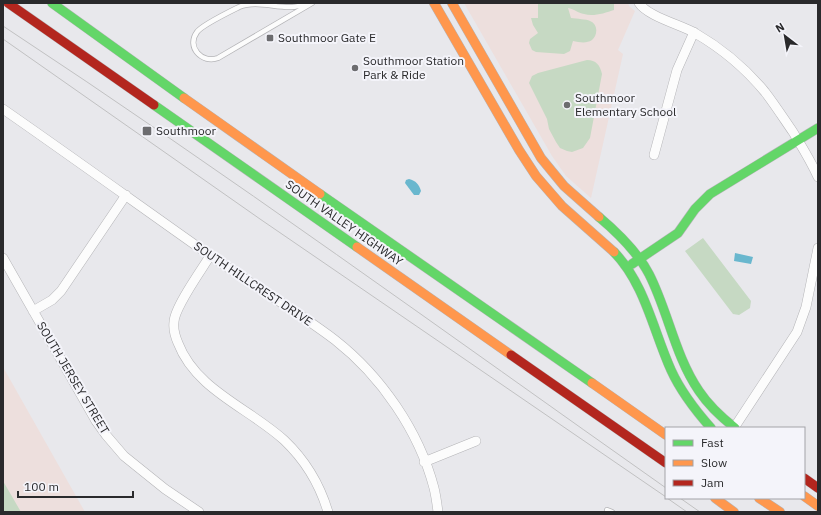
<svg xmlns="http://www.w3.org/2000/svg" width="821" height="515" viewBox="0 0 821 515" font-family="'IBM Plex Sans',sans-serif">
	<rect width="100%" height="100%" fill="#e8e8ec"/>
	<path fill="#eddfdd" d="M464 3H628L629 6 635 11 618 50 623 54 591 198 566 176 552 156Z
		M3 367 85 512H3Z"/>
	<path fill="#c6d9c3" d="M538 3H614V10C605 13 593 17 584 14 578 13 574 9 568 8L571 18C577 19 586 19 590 21 598 24 598 35 592 40 586 44 579 42 573 41L570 51 564 54 536 52 532 50 529 43 530 39 538 33 533 25 531 18H538Z
		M587 60C596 60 600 65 602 74L590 138 583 148 572 152 567 151 560 148 556 142 549 129 547 119 529 83 532 76 538 73Z
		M703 238 751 301 750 308 739 315 733 314 685 251Z
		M3 481 21 512H3Z"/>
	<path fill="#69b7ce" d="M409 179C416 181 419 184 421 191L419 195H414L405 183 406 180Z
		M735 253 753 257 751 264 734 261Z"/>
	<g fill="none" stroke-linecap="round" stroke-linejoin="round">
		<defs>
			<path id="lane" d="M307 3C302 5 297 7 292 7 275 8 256 0 239 7 231 11 202 25 197 32 186 47 202 64 218 58L312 3
				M607 510 612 512"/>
			<path id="street" d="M639 3C647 16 681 25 695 33 721 48 746 69 765 92 775 105 784 119 793 132 802 147 811 161 818 177
				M3 109C72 157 140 206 208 254 250 284 294 309 335 340 381 376 419 431 434 488 436 496 437 504 438 512
				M654 155 677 70 694 32
				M210 256C202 269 174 308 174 322 173 329 175 336 178 343 196 390 249 408 284 440 304 459 320 485 328 512
				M3 258 96 421 106 435 124 456 165 489 199 512
				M33 311 52 300 61 291 126 195
				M734 428 797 332 806 307 818 248
				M424 462 476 441"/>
			<path id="fast" d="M52 3 184 98
				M154 105 357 247
				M320 194 592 383
				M599 217C618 233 637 251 649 274 668 311 675 356 699 391 709 406 721 417 735 428
				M614 252C645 284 653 330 671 370 681 392 695 410 711 428
				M632 264 678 233 695 209 710 194 818 128"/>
			<path id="slow" d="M434 3 519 150 536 176 562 206 614 252
				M452 3 541 158 564 186 599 217
				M184 98 320 194
				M357 247 511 355
				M592 383 666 435
				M804 496 818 506
				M715 498 734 512
				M759 498 780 512"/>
			<path id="jam" d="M8 3 154 105
				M511 355 666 463
				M804 478 818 488"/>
		</defs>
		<use href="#lane" stroke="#b4b4b7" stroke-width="6"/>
		<use href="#street" stroke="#b4b4b7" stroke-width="10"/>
		<use href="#fast" stroke="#b4b4b7" stroke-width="10"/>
		<use href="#slow" stroke="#b4b4b7" stroke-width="10"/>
		<use href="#jam" stroke="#b4b4b7" stroke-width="10"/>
		<use href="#lane" stroke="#fcfcfc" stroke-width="4.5"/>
		<use href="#street" stroke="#fcfcfc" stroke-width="9"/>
		<use href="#fast" stroke="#63d668" stroke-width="9"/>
		<use href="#slow" stroke="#ff974d" stroke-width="9"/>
		<use href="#jam" stroke="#b3261e" stroke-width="9"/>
		<path stroke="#c1c1c2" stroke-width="1" d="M3 26C228 174 446 333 666 488
			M3 39 260 219 666 497
			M667 498 687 512
			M680 498 700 512"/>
	</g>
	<g fill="#6c6c6f" stroke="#f4f4fa" stroke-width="1.5">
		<rect x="266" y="34" width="8" height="8" rx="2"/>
		<circle cx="355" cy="68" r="4"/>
		<circle cx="567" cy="105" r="4"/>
		<rect x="142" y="126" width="10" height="10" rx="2"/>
	</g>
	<g text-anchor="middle" stroke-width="4" stroke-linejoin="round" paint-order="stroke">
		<g font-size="12" fill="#2a2a2c" stroke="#f4f4fa" text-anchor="start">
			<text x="278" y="42">Southmoor Gate E</text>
			<text x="363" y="65">Southmoor Station<tspan x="363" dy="14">Park &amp; Ride</tspan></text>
			<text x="575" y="102">Southmoor<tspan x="575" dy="14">Elementary School</tspan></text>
			<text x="156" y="135">Southmoor</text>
		</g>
		<g font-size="12" fill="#2a2a2c" stroke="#f4f4fa">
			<text transform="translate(344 223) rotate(35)" y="4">SOUTH VALLEY HIGHWAY</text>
			<text transform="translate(253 284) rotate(34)" y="4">SOUTH HILLCREST DRIVE</text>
			<text transform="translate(73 378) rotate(59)" y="4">SOUTH JERSEY STREET</text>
		</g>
	</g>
	<rect width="821" height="515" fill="none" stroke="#2a2a2c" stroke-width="8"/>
	<rect x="665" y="427" width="140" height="72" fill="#f4f4fa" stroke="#a3a3a8"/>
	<rect x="673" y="440" width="20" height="6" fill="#63d668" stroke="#a3a3a8"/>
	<text x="701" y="447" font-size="12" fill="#2a2a2c">Fast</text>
	<rect x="673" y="460" width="20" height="6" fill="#ff974d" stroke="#a3a3a8"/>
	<text x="701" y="467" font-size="12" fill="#2a2a2c">Slow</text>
	<rect x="673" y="480" width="20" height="6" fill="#b3261e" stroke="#a3a3a8"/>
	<text x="701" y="487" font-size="12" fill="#2a2a2c">Jam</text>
	<g transform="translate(785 36) rotate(329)" stroke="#f4f4fa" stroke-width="3" paint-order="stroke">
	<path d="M0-3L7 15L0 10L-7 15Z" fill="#2a2a2c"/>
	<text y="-6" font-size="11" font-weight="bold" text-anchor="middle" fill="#2a2a2c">N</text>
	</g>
	<path d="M18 491v6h115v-6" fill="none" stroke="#2a2a2c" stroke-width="2"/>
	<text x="24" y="491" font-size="12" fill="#2a2a2c" stroke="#f4f4fa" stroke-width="3" paint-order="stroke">100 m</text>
</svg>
